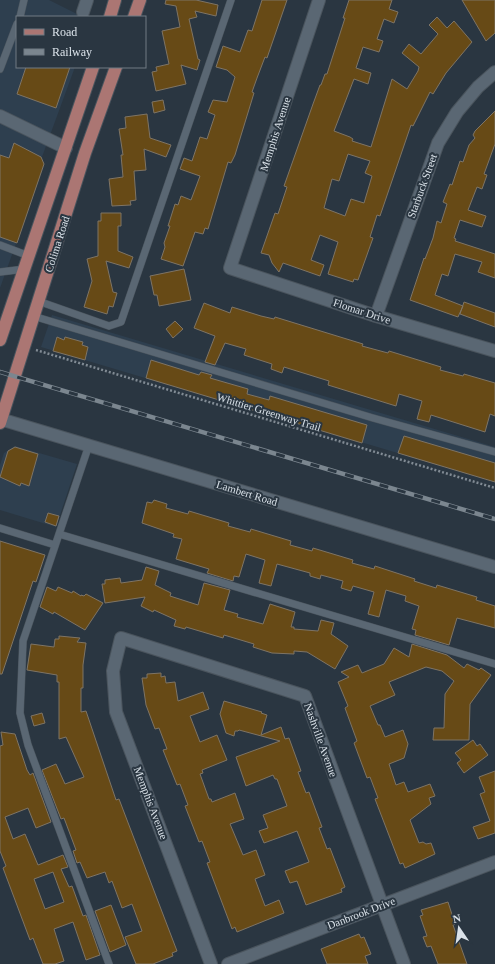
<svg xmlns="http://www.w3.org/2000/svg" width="495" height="964" viewBox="0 0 495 964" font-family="'Times New Roman',serif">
	<rect width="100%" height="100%" fill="#2a3641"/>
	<path fill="#2e3f4f" d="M0 0H49L83 17H17V67H75L42 157 44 166 0 288Z
		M52 315 495 447V482L41 347Z
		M15 446 77 464 56 527 0 510V465L4 453Z"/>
	<path fill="#674a16" stroke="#7e7465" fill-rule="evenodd" d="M166 0H196L218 5 216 16 195 11 197 17 189 19 198 59 200 60 197 70 181 65 186 84 156 91 152 72 157 71 156 67 169 64 162 31 180 27 176 6 165 4Z
		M262 0H287L267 58 265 57 257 78 252 92 254 93 235 155 231 163 228 162 208 229 205 228 203 234 195 232 183 266 161 259 165 247 164 243 170 226H168L175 204 178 205 181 196 191 200 200 176 180 169 184 158 192 161 200 137 207 139 215 115 208 112 213 100 227 102 235 77 227 70 216 67 223 46 240 52 248 30 252 31Z
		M349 0H392L389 9 398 12 394 23 384 19 377 39 383 41 379 52 363 47 356 68 371 73 368 84 354 79 334 131 350 137 353 139 352 141 371 147 392 79 407 89 418 71 419 67 402 53 409 44 421 54 438 34 429 25 437 17 447 28 454 21 472 42 446 73 433 94 430 92 413 126 411 125 380 216 377 215 370 237 373 238 358 280 354 279 353 282 328 274 338 242 320 235 311 260 324 265 320 276 283 263 279 272 272 263 269 255 261 253 275 213 278 214 287 187 284 186 313 104 320 85H321L325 74H327L345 18H343ZM348 154 370 161 365 173 372 176 364 203 351 199 345 216 324 208 332 179 339 181Z
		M462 0H495V33L486 41Z
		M26 67H70L56 108 17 94Z
		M163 100 165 110 154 113 152 102Z
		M495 111V144L484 174 487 175 482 189 477 187 468 210 486 216 482 227 460 220 454 238 456 239 455 241 495 254V278L478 272 482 262 455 254 448 276 442 274 435 295 463 306 458 317 410 300 424 258 425 259 433 238 437 221 441 223 447 204 443 202 450 184 452 185 460 161 463 162 469 145 475 138 473 135 475 131Z
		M147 114 150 138 171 145 166 157 144 149 146 170 134 171 136 200 130 201 131 205 112 206 109 179 123 177 121 155H123L119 129 126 128 125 117Z
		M14 143 41 157 44 164 17 243 0 237V155L9 158Z
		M101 213H121V226H118V251L133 257 129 268 106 261 113 292 117 293 113 307 109 306 107 314 84 307 92 281 87 259 98 256V221H101Z
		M184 269 191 300 159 306 157 295H154L150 276Z
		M464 302 495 313V327L460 314Z
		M204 303 230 313 232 307 261 316 274 319 275 317 363 344 362 346 388 353 389 351 441 367 440 370 463 376 464 374 495 383V416L490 414 485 432 431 415 429 422 417 419 422 401 399 394 396 406 328 385 329 381 284 367 282 373 271 369 272 364 244 355 246 349 225 343 215 365 205 362 215 336 194 328Z
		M175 321 183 329 173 338 166 329Z
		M57 337 64 340 65 337 83 342 82 345 88 347 85 360 53 351Z
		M151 360 199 375 201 372 212 375 210 378 248 389 247 394 269 400 270 396 367 425 362 443 146 378Z
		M404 436 495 463V482L398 453Z
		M15 447 38 454 29 486 21 483 20 486 0 477 8 451Z
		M154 500 167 504 166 508 188 514 189 511 229 523 228 526 250 532 251 529 291 541 290 545 312 551 313 548 353 560 352 563 374 569 375 566 415 579 414 581 436 588 437 585 477 597 476 600 495 606V628L457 618 449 645 415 635 416 630 412 629 419 606 405 601 406 596 386 590 379 617 368 614 374 592 353 586 351 591 341 588 343 581 321 575 320 579 310 576V573L277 564 271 586 259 583 265 560 246 554 239 577 234 576 233 581 207 573 209 569 176 559 182 539 173 537 174 534 142 523 147 502 152 503Z
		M48 513 59 516 56 526 45 522Z
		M0 541 45 555 36 582 33 581 2 674H0Z
		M146 567 159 571 155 585 171 593 170 596 198 605 204 583 230 590 224 610 238 614 237 617 263 624 270 604 295 612 291 627H294V629L318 631 321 620 334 623 331 634 348 646 335 669 307 652 294 651V654L272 653 253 647 254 644 224 635 223 638 186 627 185 629 174 626 176 620 154 610 153 612 141 606 145 597 105 603 102 584H105V580L120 578 121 583 142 580Z
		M47 587 56 591 58 587 72 593 73 591 81 596V595L84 596 86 594 103 603 85 630 54 612 53 614 40 607Z
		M59 636 80 638 77 642 86 643 83 665V688H81V712L86 711 116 800 119 799 177 951 172 953 173 956 153 964H136L125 937 142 931 132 904 122 908 112 881 109 883 105 872 87 878 80 862 77 863 73 851 76 850 64 818 61 819 42 770 56 764 65 784 84 777 66 737 59 739V682H57V675L27 670 31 644 54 647 55 639H59Z
		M412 644 447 655 464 668 467 664 479 670 481 668 491 675 470 704 469 740H433L434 728H444L445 694 454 681 442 671 426 667 389 682 395 695 370 706 378 725H380L385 737 403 730 408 744 404 758 389 764 396 785 404 782 408 792 430 784 435 796 429 798 431 804 410 820 419 843 423 842 426 844 431 843 435 854 405 868 403 863 400 864 375 799 378 798 370 777 367 778 354 743 357 741 345 708 348 706 338 682 349 677 341 672 358 665 362 673 384 664 394 648 409 657Z
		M161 673V677L165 676 166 683 175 682 178 701 203 692 209 709 190 716 200 742 217 735 227 760 202 770 203 773 200 774 209 799H211L212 802 235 793 244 819 230 824 238 843 243 855 256 850 265 875 255 879 265 906 279 900 284 913 237 932 235 927 232 929 207 863 210 862 202 841 199 842 185 806 188 805 180 784 177 785 163 750 167 749 159 728 155 729 146 705 142 678H147V674Z
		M224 701 262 712 261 713 267 715 261 735 281 727 285 739 289 738 301 771 298 772 306 793 309 792 322 827 319 828 327 849 330 848 345 887 341 889 342 892 306 905 297 881 290 883 285 871 309 862 297 831 264 843 259 831 268 828 263 815 287 806 277 779H275L273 775 246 786 236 757 280 741 239 730 238 731H235L234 736 226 733 220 714Z
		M42 713 45 723 34 726 31 716Z
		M1 732 15 734 27 770 30 775 33 773 51 822 36 828 28 808 5 817 13 839 25 834 38 865 63 855 68 867 61 869 69 887 72 886 83 916 86 915 100 955 86 960 73 922 54 929 64 961 55 964H43L33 938 30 940 3 868 6 866 0 851V746L3 745ZM53 872 64 902 45 909 34 879Z
		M473 740 477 746 480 744 488 755 464 773 457 763 461 760 455 753Z
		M495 771V833L478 839 473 827 490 821 480 794 485 792 479 777Z
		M448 902 455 924 453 925 467 964H438L431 946 427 947 423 937 427 936 420 916 423 915 421 910Z
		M111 905 126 945 110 952 95 911Z
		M359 934 361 938 364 937 371 954 365 956 368 964H327L321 949Z"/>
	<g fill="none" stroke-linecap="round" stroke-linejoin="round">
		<defs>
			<path id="lane" d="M20 17 24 0
				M0 69 17 24
				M0 245 29 256
				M0 272 25 269
				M38 301 109 326 121 322 231 0
				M33 316 373 418 495 452
				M89 445 23 641 20 713 28 745 109 964
				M0 528 55 545
				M59 534 495 664"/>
			<path id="street" d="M319 0 230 268 376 316 495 351
				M83 12 87 0
				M0 116 66 148
				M376 316 438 143 457 112 478 87 495 72
				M211 964 116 712 113 671 121 638 305 696 404 964
				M228 964 495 862"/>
			<path id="secondary" d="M0 419 495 567"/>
			<path id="primary" d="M110 17 115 0
				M134 17 140 0
				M0 340 93 67
				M0 423 85 153 116 67"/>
		</defs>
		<use href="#lane" stroke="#4a545d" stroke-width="8"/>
		<use href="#street" stroke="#4a545d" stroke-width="14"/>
		<use href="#secondary" stroke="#4a545d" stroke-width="14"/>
		<use href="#primary" stroke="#4a545d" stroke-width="14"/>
		<path stroke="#818b94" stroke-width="2.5" stroke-dasharray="2 2" stroke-linecap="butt" d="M36 350 495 488"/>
		<use href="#lane" stroke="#5a6773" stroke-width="7"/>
		<use href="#street" stroke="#5a6773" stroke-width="12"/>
		<use href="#secondary" stroke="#5a6773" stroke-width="12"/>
		<use href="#primary" stroke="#ab7673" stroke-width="12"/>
		<defs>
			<path id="rail" d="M0 372 495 519"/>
		</defs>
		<use href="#rail" stroke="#7b868f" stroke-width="4.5"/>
		<use href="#rail" stroke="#2a3641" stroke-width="3" stroke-dasharray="9" stroke-linecap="butt"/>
	</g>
	<g text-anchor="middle" stroke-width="4" stroke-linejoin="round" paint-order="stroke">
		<g font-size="11" fill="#dae2e9" stroke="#2a3641">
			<text transform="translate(275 134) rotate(-72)" y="4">Memphis Avenue</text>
			<text transform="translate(422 186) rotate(-70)" y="4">Starbuck Street</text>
			<text transform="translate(57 244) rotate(-72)" y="4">Colima Road</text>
			<text transform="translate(362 311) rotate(18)" y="4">Flomar Drive</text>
			<text transform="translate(269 412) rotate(17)" y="4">Whittier Greenway Trail</text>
			<text transform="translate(247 493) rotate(17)" y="4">Lambert Road</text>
			<text transform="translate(321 740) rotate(70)" y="4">Nashville Avenue</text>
			<text transform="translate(151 803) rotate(69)" y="4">Memphis Avenue</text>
			<text transform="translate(361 913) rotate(-21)" y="4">Danbrook Drive</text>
		</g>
	</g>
	<rect x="16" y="16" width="130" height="52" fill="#2a3641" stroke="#707b84"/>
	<rect x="24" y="29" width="20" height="6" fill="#ab7673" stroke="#707b84"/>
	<text x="52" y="36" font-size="12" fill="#dae2e9">Road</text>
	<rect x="24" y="49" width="20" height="6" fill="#7b868f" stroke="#707b84"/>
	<text x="52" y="56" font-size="12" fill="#dae2e9">Railway</text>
	<g transform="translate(459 928) rotate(347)" stroke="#2a3641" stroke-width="3" paint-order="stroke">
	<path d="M0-3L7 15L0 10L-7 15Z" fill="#dae2e9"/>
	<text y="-6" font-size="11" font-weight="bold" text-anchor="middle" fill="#dae2e9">N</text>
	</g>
</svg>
